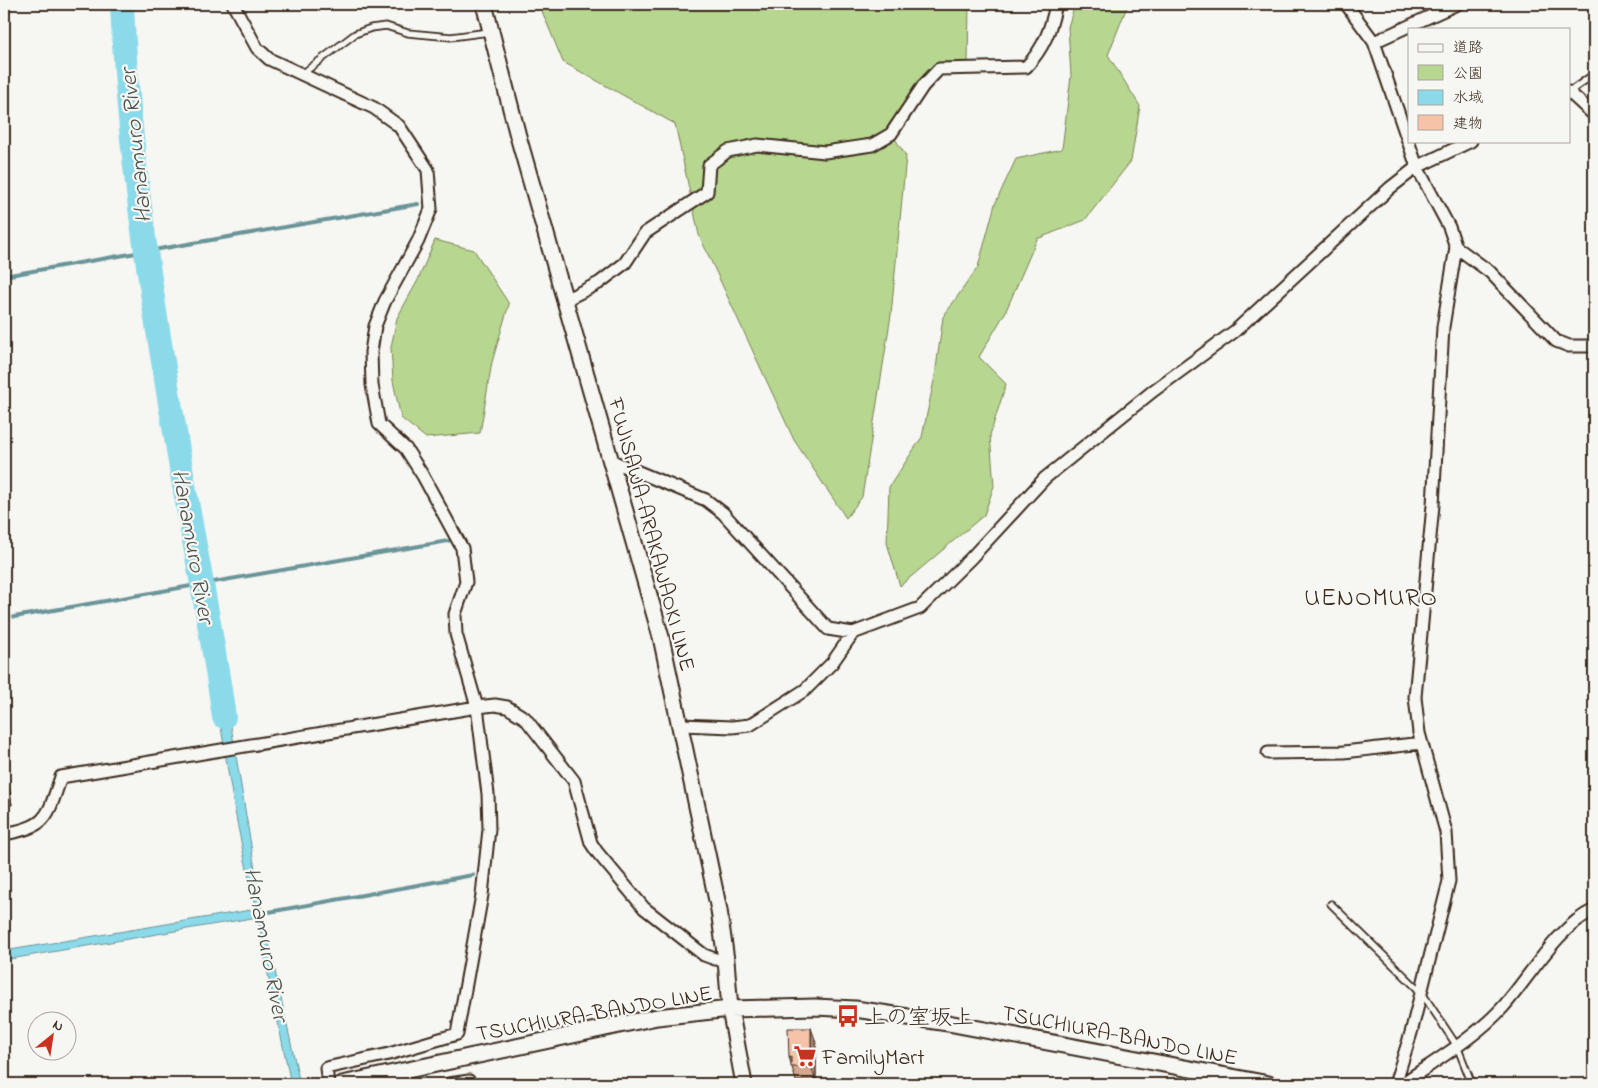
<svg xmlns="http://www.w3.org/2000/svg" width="1598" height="1088" viewBox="0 0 1598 1088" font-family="'Indie Flower','Klee One',sans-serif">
	<rect width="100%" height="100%" fill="#f6f6f2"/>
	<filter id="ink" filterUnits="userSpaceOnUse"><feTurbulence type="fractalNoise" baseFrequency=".02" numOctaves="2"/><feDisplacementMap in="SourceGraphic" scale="10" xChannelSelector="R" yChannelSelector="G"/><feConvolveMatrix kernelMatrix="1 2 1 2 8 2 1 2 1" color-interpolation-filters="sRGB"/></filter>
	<g filter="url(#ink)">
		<path fill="#b7d68f" stroke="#798056" d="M539 4H969L968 63 939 69 892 134 906 156 891 315 862 497 846 518 794 440 699 235 675 124 563 62Z
			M1075 4H1128L1108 55 1140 106 1131 161 1085 220 1037 239 1005 313 979 357 1006 384 990 435 994 486 984 515 900 586 887 543 889 487 922 437 935 376 943 317 978 267 995 204 1016 159 1062 149 1071 76 1068 27Z
			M435 240 474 250 509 304 492 362 480 433 426 438 401 418 393 381 391 347 397 318 418 280Z"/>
		<path fill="#8bdaea" stroke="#6b9498" d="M224 684 263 917 300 1084H291L269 980 258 917 4 960V951L257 909C237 836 226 761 215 686Z"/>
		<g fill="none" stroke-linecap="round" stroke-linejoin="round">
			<path stroke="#6b9498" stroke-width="4" d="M4 276 418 204
				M14 617 448 541
				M258 914 473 875"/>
			<path stroke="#8bdaea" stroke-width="24" d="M122 4C128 149 151 295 176 438 191 531 211 623 224 717"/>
			<defs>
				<path id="lane" d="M302 74 355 34 371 28 386 26 408 33 451 37 489 32
					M1569 92 1594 74
					M1331 904 1422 993 1457 1046 1472 1084"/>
				<path id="street" d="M233 4 257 48 269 59 374 108 399 126 428 170 431 209 418 241 385 301 375 326 371 352 372 385 379 424 406 449 423 476 462 548 466 582 455 614 456 634 477 707 488 794 489 829 482 895 457 1034 389 1054 326 1068 328 1084
					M1346 4 1374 42 1417 167 1449 227 1456 247 1443 327 1433 505 1415 697 1419 733 1446 832 1449 881 1411 1033 1395 1084
					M1374 42 1457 4
					M1569 92 1594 115
					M1456 247 1490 272 1556 341 1569 346H1594
					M565 300 599 283 625 263 645 233 707 192 709 165 728 151 757 145 825 152 872 145 891 134 923 86 939 69 1026 67C1044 48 1051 29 1056 4
					M612 461 706 500 723 513 828 629 853 633 920 608 971 558 1045 478 1153 391 1235 331 1390 188 1417 167 1471 141
					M681 725 732 727 750 725 805 690 832 663 853 633
					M1268 753 1344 752 1422 743
					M4 834C49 826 47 817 61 777L477 707 495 705 507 707 525 718 574 781 591 843 597 852 644 908 704 955 715 959 726 960
					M449 1084 469 1081V1084
					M1402 1084C1435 1061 1476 1037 1503 1007 1529 978 1558 926 1594 910"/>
				<path id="secondary" d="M484 4 518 136 661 637 719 910 726 960 730 1009 744 1084
					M342 1084 657 1017 730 1009 815 1007 855 1009 948 1023 1269 1084"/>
			</defs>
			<use href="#lane" stroke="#3b2a1e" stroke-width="9"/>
			<use href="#street" stroke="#3b2a1e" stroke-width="15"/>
			<use href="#secondary" stroke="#3b2a1e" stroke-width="19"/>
			<use href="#lane" stroke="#f6f6f2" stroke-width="5.5"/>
			<use href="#street" stroke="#f6f6f2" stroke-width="11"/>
			<use href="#secondary" stroke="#f6f6f2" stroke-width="15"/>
		</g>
		<path fill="#d4a790" stroke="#3b2a1e" d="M4 773 5 777H6L9 786 12 805H4Z
			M816 1042V1081H796L789 1057Z"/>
		<path fill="#ac8876" stroke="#3b2a1e" d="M6 777 9 786 12 805 8 796Z
			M811 1028 816 1042V1081L811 1067Z"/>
		<path fill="#f6c2a8" stroke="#3b2a1e" d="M4 777H6L8 796H4Z
			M788 1028H811V1067H791V1057H789Z"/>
	</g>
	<defs>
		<symbol id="bus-bare" viewBox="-9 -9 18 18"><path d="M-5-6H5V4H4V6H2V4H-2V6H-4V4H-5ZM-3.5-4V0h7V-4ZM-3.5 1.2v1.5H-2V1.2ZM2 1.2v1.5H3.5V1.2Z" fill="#c8321e" stroke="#f6f6f2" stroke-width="2.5" paint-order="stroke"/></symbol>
		<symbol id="supermarket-bare" viewBox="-9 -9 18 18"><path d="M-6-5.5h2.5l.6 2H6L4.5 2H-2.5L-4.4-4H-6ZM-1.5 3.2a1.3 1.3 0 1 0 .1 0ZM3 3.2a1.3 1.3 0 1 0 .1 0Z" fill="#c8321e" stroke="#f6f6f2" stroke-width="2.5" paint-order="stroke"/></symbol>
	</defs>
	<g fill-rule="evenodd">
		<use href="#bus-bare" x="832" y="1000" width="32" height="32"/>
		<use href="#supermarket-bare" x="789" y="1040" width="32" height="32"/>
	</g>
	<g text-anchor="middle" stroke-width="4.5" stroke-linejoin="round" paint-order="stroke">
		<g font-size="22" fill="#3b2a1e" stroke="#f6f6f2">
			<text transform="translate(653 534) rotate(75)" y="8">FUJISAWA-ARAKAWAOKI LINE</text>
			<text transform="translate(594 1012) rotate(-10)" y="8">TSUCHIURA-BANDO LINE</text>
			<text transform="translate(1120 1034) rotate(11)" y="8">TSUCHIURA-BANDO LINE</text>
		</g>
		<g font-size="22" fill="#3b2a1e" stroke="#f6f6f2" text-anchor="start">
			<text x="864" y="1024">上の室坂上</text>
			<text x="822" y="1064">FamilyMart</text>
		</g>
		<g font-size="24" font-style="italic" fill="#4f5651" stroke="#f6f6f2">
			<text transform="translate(135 146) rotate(-96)" y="8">Hanamuro River</text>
			<text transform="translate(194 546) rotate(80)" y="8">Hanamuro River</text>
			<text transform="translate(267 944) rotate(79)" y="8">Hanamuro River</text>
		</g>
		<g font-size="25" letter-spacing="1" fill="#3b2a1e" stroke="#f6f6f2">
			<text x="1371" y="605">UENOMURO</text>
		</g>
	</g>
	<rect width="1598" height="1088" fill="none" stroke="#f6f6f2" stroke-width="20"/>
	<rect x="10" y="10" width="1578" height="1068" fill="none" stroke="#3b2a1e" stroke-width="2" filter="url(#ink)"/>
	<rect x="1408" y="28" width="162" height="115" fill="#f6f6f2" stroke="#aba49d"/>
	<rect x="1418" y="44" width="25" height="8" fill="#f6f6f2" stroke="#aba49d"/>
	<text x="1453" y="52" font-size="15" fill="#3b2a1e">道路</text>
	<rect x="1418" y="65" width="25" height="15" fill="#b7d68f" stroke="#aba49d"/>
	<text x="1453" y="78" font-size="15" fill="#3b2a1e">公園</text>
	<rect x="1418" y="90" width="25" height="15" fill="#8bdaea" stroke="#aba49d"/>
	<text x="1453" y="102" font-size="15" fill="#3b2a1e">水域</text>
	<rect x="1418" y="115" width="25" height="15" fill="#f6c2a8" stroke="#aba49d"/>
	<text x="1453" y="128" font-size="15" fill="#3b2a1e">建物</text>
	<g transform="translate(52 1036) rotate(30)"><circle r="24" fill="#f6f6f2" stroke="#aba49d"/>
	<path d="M0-4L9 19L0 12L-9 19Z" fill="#c8321e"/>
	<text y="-8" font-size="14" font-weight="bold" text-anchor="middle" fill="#3b2a1e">N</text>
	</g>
</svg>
